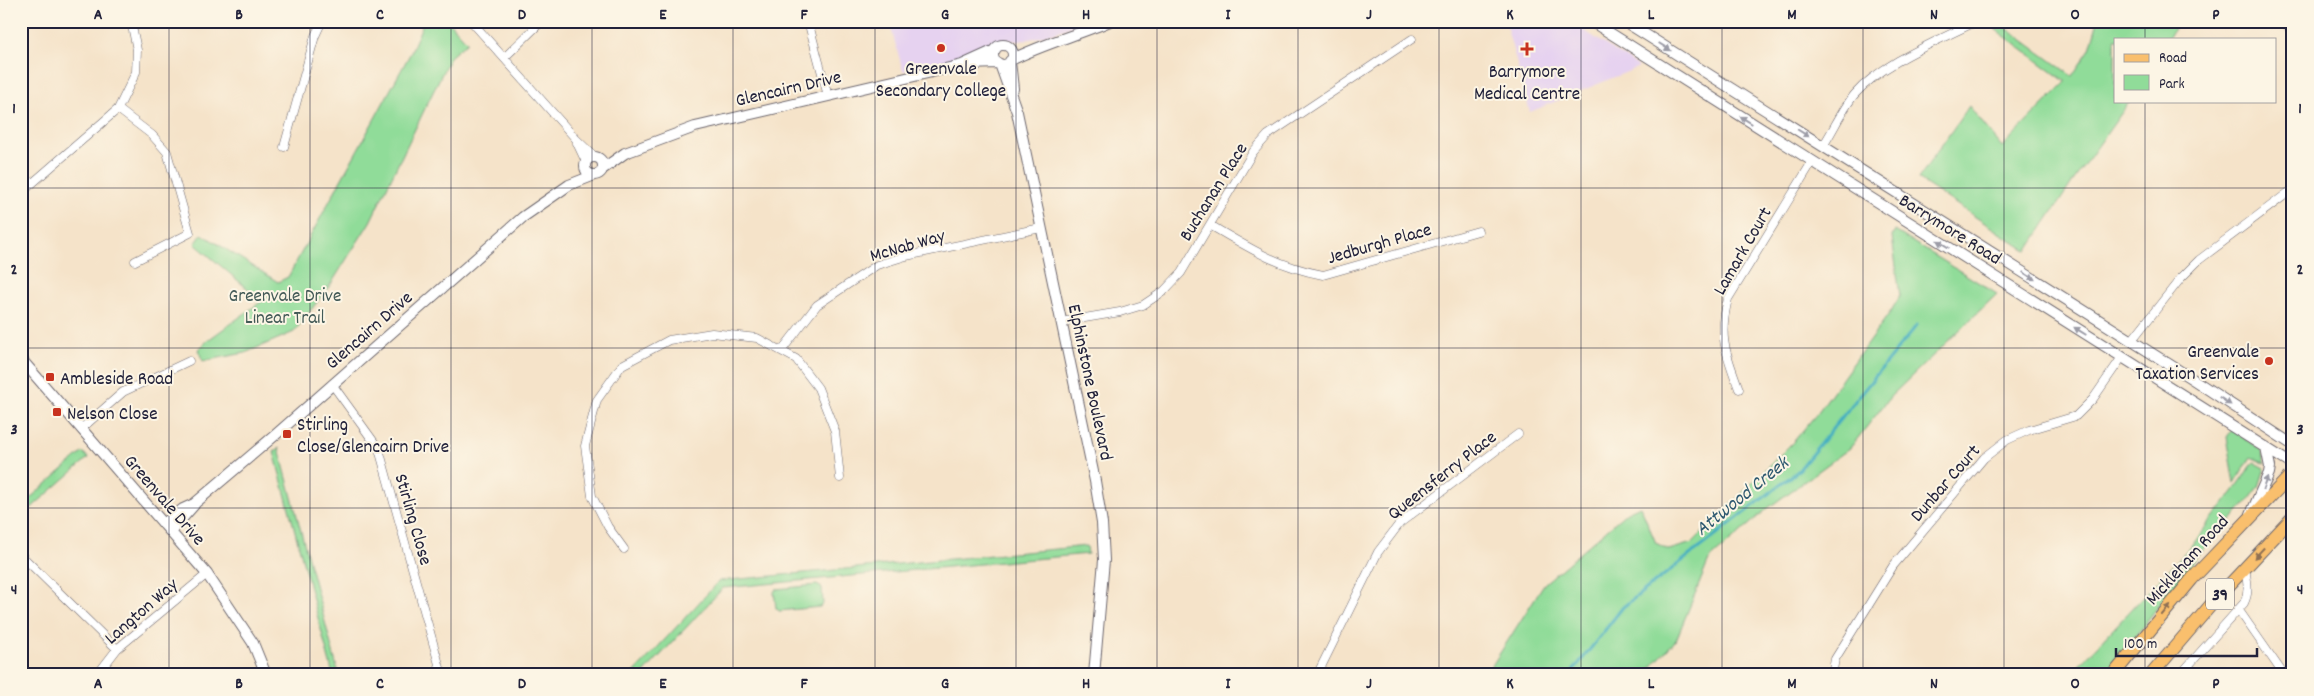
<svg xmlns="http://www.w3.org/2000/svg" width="2314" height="696" viewBox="0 0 2314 696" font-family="Dekko,sans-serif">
	<rect width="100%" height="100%" fill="#fcf5e5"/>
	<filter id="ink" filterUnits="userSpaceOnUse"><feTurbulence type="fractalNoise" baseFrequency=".02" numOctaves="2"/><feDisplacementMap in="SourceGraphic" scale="10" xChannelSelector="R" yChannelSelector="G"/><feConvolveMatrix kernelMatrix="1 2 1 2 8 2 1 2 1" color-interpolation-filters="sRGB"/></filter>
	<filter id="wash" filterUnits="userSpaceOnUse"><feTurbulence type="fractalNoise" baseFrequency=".0096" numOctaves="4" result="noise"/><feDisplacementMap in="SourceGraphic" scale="20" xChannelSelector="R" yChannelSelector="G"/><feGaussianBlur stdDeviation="1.12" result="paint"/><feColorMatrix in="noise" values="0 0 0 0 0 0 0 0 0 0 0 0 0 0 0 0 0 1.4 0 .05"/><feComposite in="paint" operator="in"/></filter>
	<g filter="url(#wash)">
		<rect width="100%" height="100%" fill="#f5e3c9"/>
		<path fill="#e6d2f0" d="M889 21H1091L1040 37 1020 41 999 40 970 56 903 71Z
			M1505 21H1570L1639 67 1530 112Z"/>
		<path fill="#90dc99" stroke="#597f6a" d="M424 21H448L467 42 450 57 370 222 331 284 294 332 245 353 203 361 198 350 208 340 262 301 195 244 202 234 278 282 288 277 410 54Z
			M2098 21H2178L2168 39H2115V101H2130L2071 184 2027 251 1918 179 1969 106 2002 147 2066 82 1995 29 2002 25 2072 76 2090 49Z
			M1895 231 1997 294 1891 396 1850 448 1768 508 1709 560 1676 640 1644 675H1486L1544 584 1627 512 1640 506 1656 543 1669 550 1692 543 1795 440 1818 412 1891 311 1900 296 1892 237Z
			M2232 430 2261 450 2266 464 2251 457 2235 483 2227 437Z
			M279 448 339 675H333L274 452Z
			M83 452 88 458 21 517V506Z
			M2254 462 2265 468 2259 487 2246 504 2196 558 2105 675H2070L2190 547 2236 488Z
			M1087 546 1088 554 723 588 642 675H632L719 581Z
			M817 585 822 588 823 604 820 607 779 611 776 608 774 592 776 589Z"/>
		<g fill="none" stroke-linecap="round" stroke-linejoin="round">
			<path stroke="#42aec1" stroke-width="3" d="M1570 675 1623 607 1798 471 1917 325"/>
		</g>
	</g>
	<g filter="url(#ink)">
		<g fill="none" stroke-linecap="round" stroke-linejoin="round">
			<defs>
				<path id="minor" d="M471 21 576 139 595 157
					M808 21 828 96
					M2283 21 2293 34
					M504 58 542 21
					M118 109 152 135 167 152 190 233 135 261
					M577 143 586 162
					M1823 146C1834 129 1843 108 1855 94 1882 63 1940 40 1977 21
					M284 147 315 36 322 21
					M21 193 118 109 136 72 137 50 131 21
					M1210 225C1249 248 1277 266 1323 275L1478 231
					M1061 322 1120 312 1143 305 1164 291 1181 273 1253 152 1268 135 1412 39
					M2132 340 2181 278 2199 260 2293 189
					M782 350 817 305 877 265 906 256 1041 228
					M332 384 379 449 442 675
					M1739 389C1726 353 1718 338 1728 299L1812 162
					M81 429 123 392 189 361
					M624 549 608 527 592 496 585 446 597 400 622 365 669 340 712 333 757 338 796 359 818 388 835 431 840 478
					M21 555 117 649
					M2238 609 2284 675
					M2188 666 2197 675
					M97 675 117 649 207 574
					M1317 675 1378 552 1400 523 1518 434
					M1832 675 1835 659 1893 566 1984 458 2007 440 2029 430 2076 416 2093 399 2122 357
					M2180 675 2244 603C2250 591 2247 581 2245 568"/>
				<path id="tertiary" d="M1591 21 2293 465
					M1624 21 2194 380 2293 445
					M993 55a10 10 0 1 1 20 0a10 10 0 1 1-20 0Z
					M1011 60C1043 44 1077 35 1110 21
					M1010 61 1013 89
					M968 64 998 63
					M1000 64 1017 112 1095 481 1102 523 1104 560 1094 675
					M585 166a9 9 0 1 1 18 0a9 9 0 1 1-18 0Z
					M604 168 625 153 695 127 962 65 995 50
					M21 359 207 574 253 643 266 675
					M2251 514 2269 473 2270 467 2266 447
					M165 523 183 509 194 504 273 437 523 217 569 185 592 176
					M171 531 194 505"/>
				<path id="primary" d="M2113 675 2192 579 2293 473
					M2151 675 2216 599 2293 517"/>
			</defs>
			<use href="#minor" stroke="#6c666d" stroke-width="9"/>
			<use href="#tertiary" stroke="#6c666d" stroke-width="12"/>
			<use href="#primary" stroke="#6c666d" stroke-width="14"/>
			<use href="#minor" stroke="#fff" stroke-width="8"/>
			<use href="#tertiary" stroke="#fff" stroke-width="10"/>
			<use href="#primary" stroke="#f9bf6d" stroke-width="12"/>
		</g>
		<defs><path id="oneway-solid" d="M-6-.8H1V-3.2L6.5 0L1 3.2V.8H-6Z" transform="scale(1.25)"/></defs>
		<g fill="#9c9ca7">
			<use href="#oneway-solid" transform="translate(1665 47) rotate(32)"/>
			<use href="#oneway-solid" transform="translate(1746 120) rotate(-148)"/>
			<use href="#oneway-solid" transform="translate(1803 133) rotate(32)"/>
			<use href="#oneway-solid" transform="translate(1943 244) rotate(-148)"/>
			<use href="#oneway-solid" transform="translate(2029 276) rotate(32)"/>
			<use href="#oneway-solid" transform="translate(2080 331) rotate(-148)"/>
			<use href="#oneway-solid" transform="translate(2225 401) rotate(34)"/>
			<use href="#oneway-solid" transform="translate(2265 483) rotate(-69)"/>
		</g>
		<g fill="#8e7054">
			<use href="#oneway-solid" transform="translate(2259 553) rotate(133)"/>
			<use href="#oneway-solid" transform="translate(2166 610) rotate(-50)"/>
		</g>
	</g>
	<path fill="none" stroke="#22223b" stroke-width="1" stroke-opacity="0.55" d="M169 21V675M310 21V675M451 21V675M592 21V675M733 21V675M875 21V675M1016 21V675M1157 21V675M1298 21V675M1439 21V675M1581 21V675M1722 21V675M1863 21V675M2004 21V675M2145 21V39M2145 101V675M21 188H2293M21 348H2293M21 508H2293"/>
	<g fill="#c8321e" stroke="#fcf5e5" stroke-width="2">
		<circle cx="941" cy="48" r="5"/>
		<path d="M1524.5 41.5h5v5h5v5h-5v5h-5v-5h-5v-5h5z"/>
		<circle cx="2269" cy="361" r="5"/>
		<rect x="45" y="372" width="10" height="10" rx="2.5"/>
		<rect x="52" y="407" width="10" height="10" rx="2.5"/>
		<rect x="282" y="429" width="10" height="10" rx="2.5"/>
	</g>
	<g text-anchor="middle" stroke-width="4" stroke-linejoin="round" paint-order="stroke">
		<rect fill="#fcf5e5" stroke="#63616e" stroke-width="1" x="2206" y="578.5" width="28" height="31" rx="4"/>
		<g font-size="18" font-weight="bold" fill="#22223b">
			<text x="2220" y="600">39</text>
		</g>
		<g font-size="19" fill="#22223b" stroke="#fcf5e5" text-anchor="start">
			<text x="941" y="74" text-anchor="middle">Greenvale<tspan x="941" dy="22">Secondary College</tspan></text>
			<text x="1527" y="77" text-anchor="middle">Barrymore<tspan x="1527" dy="22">Medical Centre</tspan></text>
			<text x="2259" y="357" text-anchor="end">Greenvale<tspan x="2259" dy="22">Taxation Services</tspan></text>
			<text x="60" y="384">Ambleside Road</text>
			<text x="67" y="419">Nelson Close</text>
			<text x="297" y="430">Stirling<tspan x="297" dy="22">Close/Glencairn Drive</tspan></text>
		</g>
		<g font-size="19" fill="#22223b" stroke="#fcf5e5">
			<text transform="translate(788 87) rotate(-13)" y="7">Glencairn Drive</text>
			<text transform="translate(1212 191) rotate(-58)" y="7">Buchanan Place</text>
			<text transform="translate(1951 228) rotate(32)" y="7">Barrymore Road</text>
			<text transform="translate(1379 242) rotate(-16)" y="7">Jedburgh Place</text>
			<text transform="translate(907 244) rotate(-16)" y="7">McNab Way</text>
			<text transform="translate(1741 250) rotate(-60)" y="7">Lamark Court</text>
			<text transform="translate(368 329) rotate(-41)" y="7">Glencairn Drive</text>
			<text transform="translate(1092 382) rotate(78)" y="7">Elphinstone Boulevard</text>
			<text transform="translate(1441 474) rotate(-38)" y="7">Queensferry Place</text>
			<text transform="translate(1944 482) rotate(-49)" y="7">Dunbar Court</text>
			<text transform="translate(166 499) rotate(49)" y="7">Greenvale Drive</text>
			<text transform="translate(415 519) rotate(74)" y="7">Stirling Close</text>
			<text transform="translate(2186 559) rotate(-48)" y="7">Mickleham Road</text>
			<text transform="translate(140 610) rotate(-41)" y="7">Langton Way</text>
		</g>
		<g font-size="19" fill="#435a57" stroke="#fcf5e5">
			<text x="285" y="301">Greenvale Drive<tspan x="285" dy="22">Linear Trail</tspan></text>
		</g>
		<g font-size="20" font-style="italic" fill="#2f5a71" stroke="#fcf5e5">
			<text transform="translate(1741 495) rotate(-39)" y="7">Attwood Creek</text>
		</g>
	</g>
	<rect width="2314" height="696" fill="none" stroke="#fcf5e5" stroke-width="55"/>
	<rect x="2114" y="38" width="162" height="65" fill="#fcf5e5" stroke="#a5a1a1"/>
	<rect x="2124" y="54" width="25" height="8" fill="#f9bf6d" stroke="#a5a1a1"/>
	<text x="2159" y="62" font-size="15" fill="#22223b">Road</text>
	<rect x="2124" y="75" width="25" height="15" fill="#90dc99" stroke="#a5a1a1"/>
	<text x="2159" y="88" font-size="15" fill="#22223b">Park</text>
	<path d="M2116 648v8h141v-8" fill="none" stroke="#22223b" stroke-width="2.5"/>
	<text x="2124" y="648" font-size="15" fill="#22223b" stroke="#fcf5e5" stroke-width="4" paint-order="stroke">100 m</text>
	<rect x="28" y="28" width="2258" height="640" fill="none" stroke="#22223b" stroke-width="2"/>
	<g font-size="16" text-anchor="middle" font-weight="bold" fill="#22223b">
		<text x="98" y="19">A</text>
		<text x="239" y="19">B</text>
		<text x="380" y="19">C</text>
		<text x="522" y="19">D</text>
		<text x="663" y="19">E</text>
		<text x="804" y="19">F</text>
		<text x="945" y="19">G</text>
		<text x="1086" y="19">H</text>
		<text x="1228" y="19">I</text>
		<text x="1369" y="19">J</text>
		<text x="1510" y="19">K</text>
		<text x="1651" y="19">L</text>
		<text x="1792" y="19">M</text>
		<text x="1934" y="19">N</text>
		<text x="2075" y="19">O</text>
		<text x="2216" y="19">P</text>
		<text x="14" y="113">1</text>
		<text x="2300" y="113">1</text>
		<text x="14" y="274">2</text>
		<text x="2300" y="274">2</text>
		<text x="14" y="434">3</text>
		<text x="2300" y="434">3</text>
		<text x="14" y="594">4</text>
		<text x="2300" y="594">4</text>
		<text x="98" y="688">A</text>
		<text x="239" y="688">B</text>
		<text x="380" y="688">C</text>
		<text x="522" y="688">D</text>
		<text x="663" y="688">E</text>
		<text x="804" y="688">F</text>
		<text x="945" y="688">G</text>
		<text x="1086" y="688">H</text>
		<text x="1228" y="688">I</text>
		<text x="1369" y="688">J</text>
		<text x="1510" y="688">K</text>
		<text x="1651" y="688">L</text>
		<text x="1792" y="688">M</text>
		<text x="1934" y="688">N</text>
		<text x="2075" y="688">O</text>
		<text x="2216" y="688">P</text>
	</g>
</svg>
